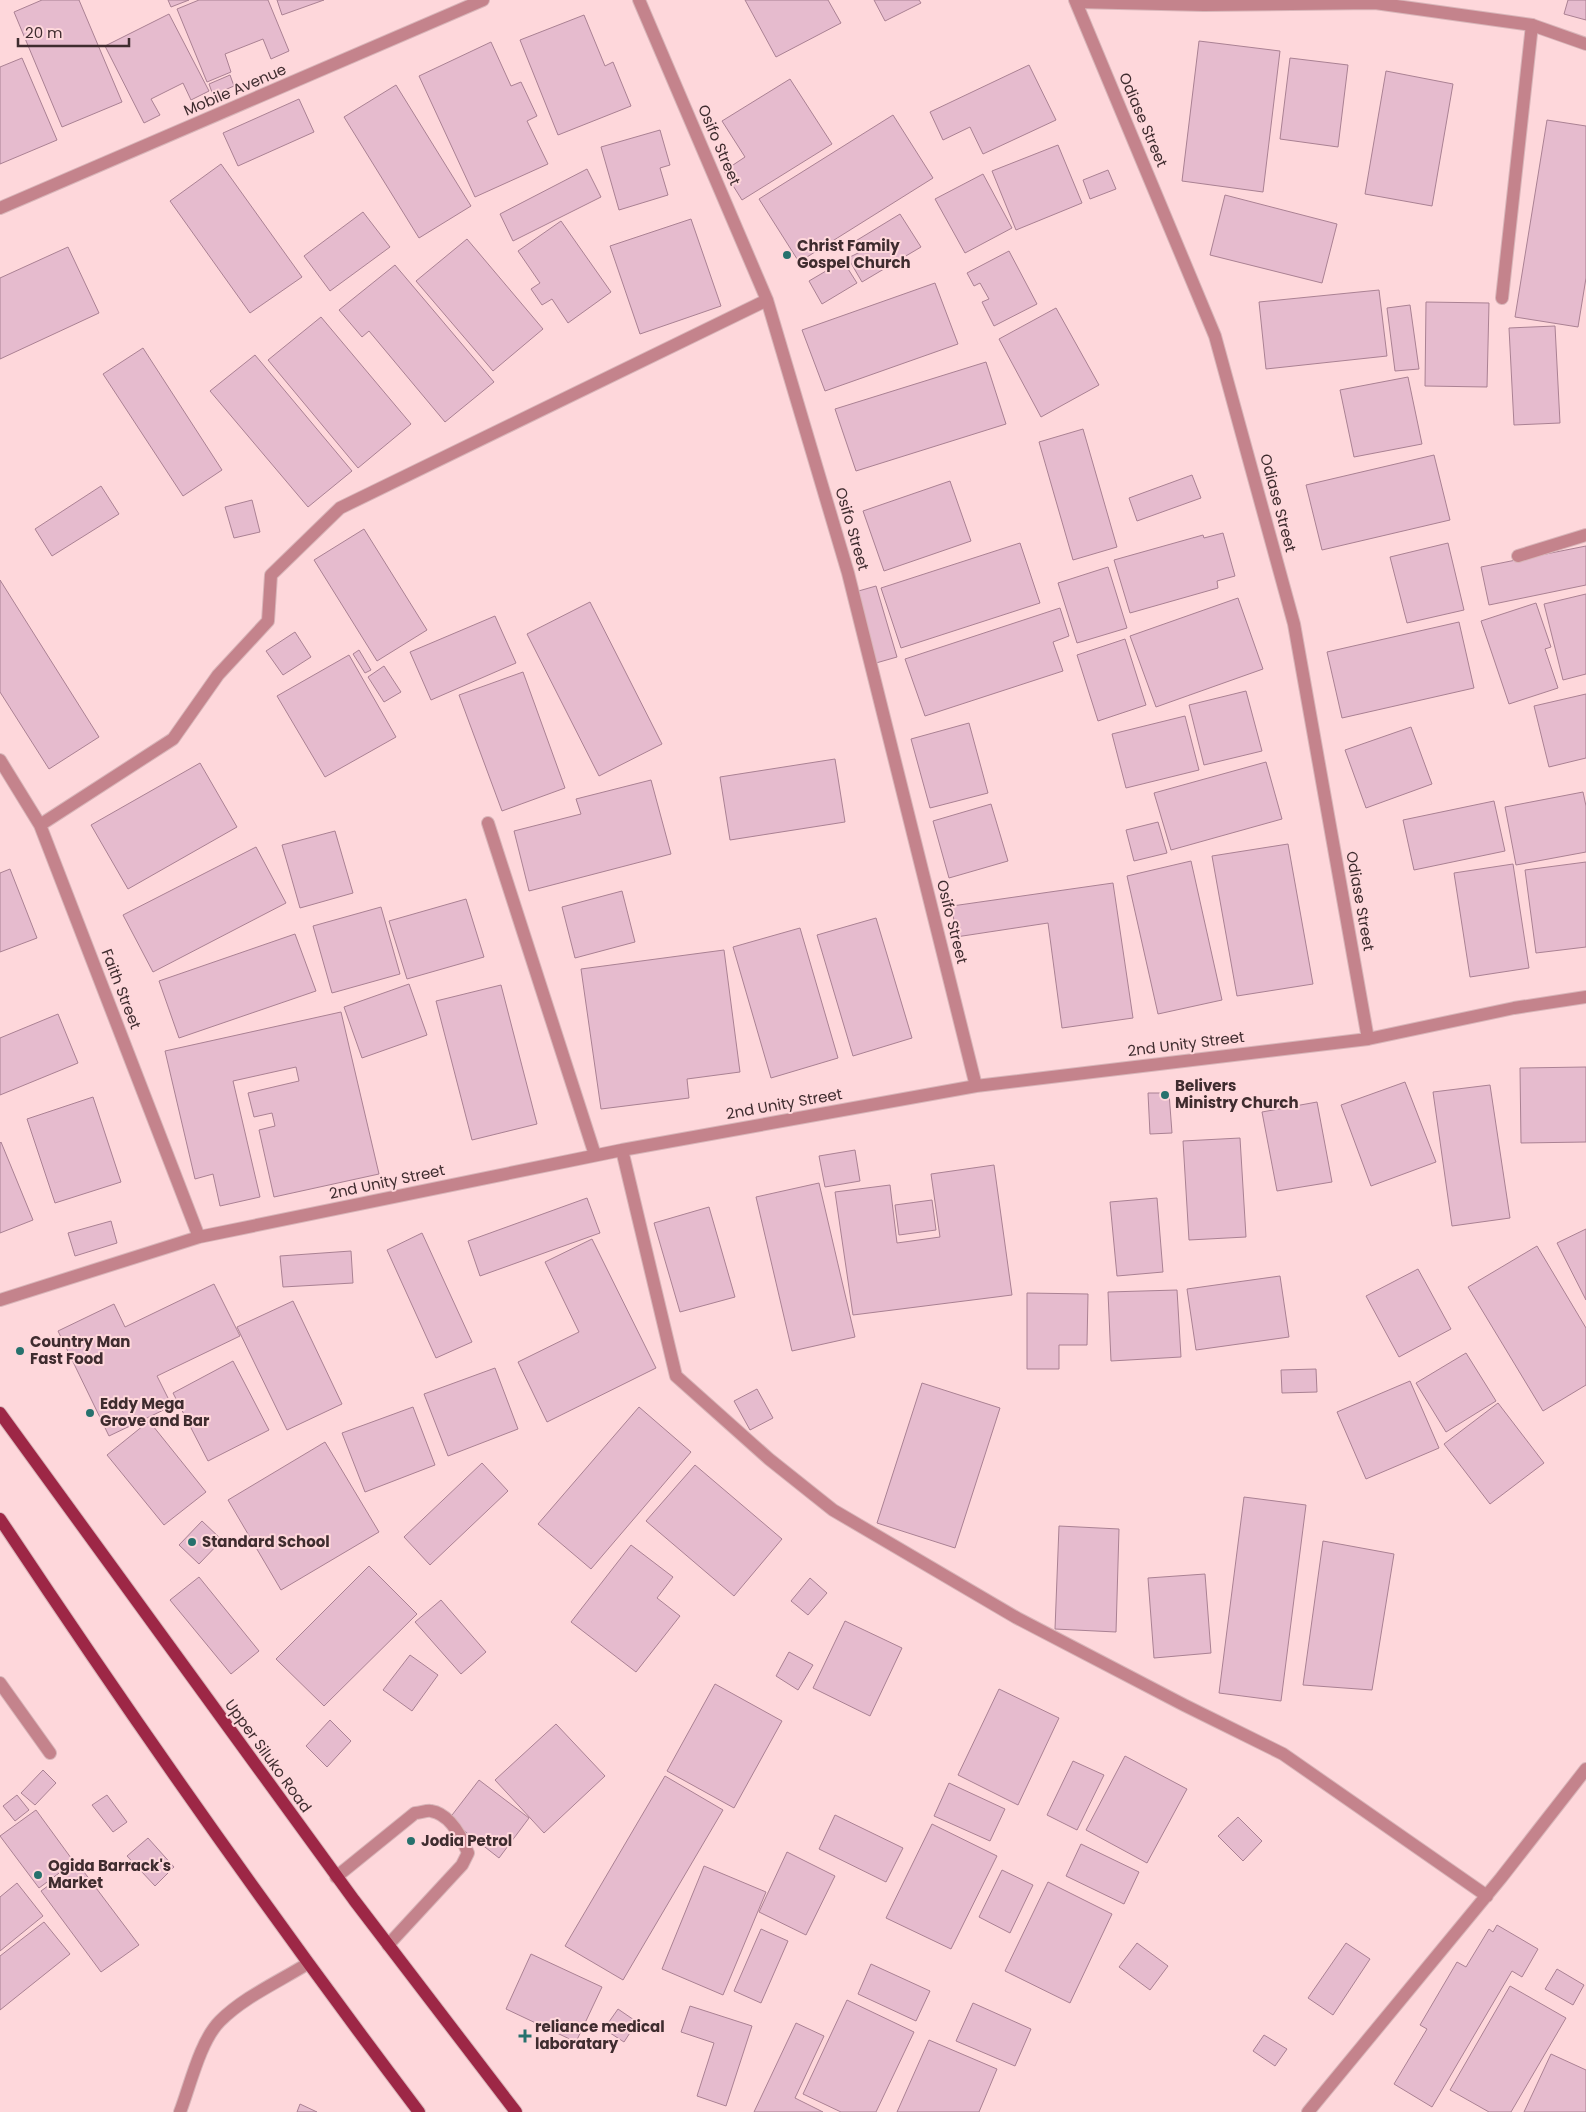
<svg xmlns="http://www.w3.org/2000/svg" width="1586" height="2112" viewBox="0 0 1586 2112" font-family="Poppins,sans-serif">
	<rect width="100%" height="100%" fill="#fed7db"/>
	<path fill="#e6bbce" stroke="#aa8193" d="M42 0H79L122 102 62 127 14 12Z
		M168 0H189L171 7Z
		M199 0H268L289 51 271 59 263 39 225 54 231 72 207 82 177 9Z
		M277 0H324L282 15Z
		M745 0H828L841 23 776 57Z
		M874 0H919L921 3 885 21Z
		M1568 0H1586V20L1564 14Z
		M169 14 209 91 191 100 183 83 151 99 160 115 144 123 105 46Z
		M584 15 605 66 613 62 631 106 558 135 520 40Z
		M1199 41 1280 51 1263 192 1182 181Z
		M491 42 511 86 521 82 537 116 527 121 548 164 475 197 419 76Z
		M22 58 57 140 0 164V67Z
		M1290 58 1348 65 1338 147 1280 139Z
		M1029 65 1056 120 983 154 970 127 943 140 930 112Z
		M1386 71 1453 84 1432 206 1365 194Z
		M230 75 234 86 213 95 209 84Z
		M790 79 832 144 742 200 724 171 745 157 722 121Z
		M396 85 471 206 419 238 344 117Z
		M299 99 314 132 238 166 223 133Z
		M893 115 933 178 799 262 759 199Z
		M1547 120 1586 126V278L1578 327 1515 317Z
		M660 130 670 165 660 168 668 195 619 210 601 147Z
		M1058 145 1082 203 1016 230 992 171Z
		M221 164 302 277 250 313 170 201Z
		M587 169 601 197 513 241 500 214Z
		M1108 170 1116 189 1090 199 1083 180Z
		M983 174 1012 228 965 253 935 199Z
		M1225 195 1337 224 1322 283 1210 255Z
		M363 212 390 247 330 291 304 256Z
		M900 214 921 247 862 282 848 258 860 252 854 242Z
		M691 219 721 306 640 334 610 246Z
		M561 221 611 292 568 323 552 299 542 305 531 289 540 283 518 251Z
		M467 239 543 329 493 371 416 281Z
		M68 247 99 313 0 359V278Z
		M1009 251 1037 304 994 326 982 302 989 299 980 283 974 286 967 273Z
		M843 261 857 283 822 304 809 281Z
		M395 265 494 382 445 422 369 331 362 337 339 310Z
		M935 283 958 344 825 391 802 330Z
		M1379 290 1387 356 1266 369 1259 302Z
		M1426 302 1489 303 1487 387 1425 386Z
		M1410 305 1419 369 1395 371 1387 308Z
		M1056 308 1099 385 1041 417 999 339Z
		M321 317 411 424 358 468 268 360Z
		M1555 326 1560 423 1514 425 1509 328Z
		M143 348 222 470 183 496 103 374Z
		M255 355 352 471 308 507 210 391Z
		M986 362 1006 424 856 471 835 409Z
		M1408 377 1422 444 1354 457 1340 390Z
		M1083 429 1117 547 1073 560 1039 442Z
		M1434 455 1450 520 1322 550 1306 485Z
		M1192 475 1201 498 1137 521 1129 498Z
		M950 481 971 541 884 571 863 511Z
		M101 486 119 514 52 556 35 529Z
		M252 500 260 532 234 538 225 507Z
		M364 529 427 630 377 661 314 560Z
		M1223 533 1235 576 1217 581 1218 588 1130 613 1114 560 1203 535 1204 538Z
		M1020 543 1040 603 901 648 881 588Z
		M1448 543 1464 610 1407 623 1390 557Z
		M1586 546V585L1489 605 1481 567Z
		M1108 567 1127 628 1077 643 1058 583Z
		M0 580 99 737 49 769 0 692Z
		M876 586 897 657 876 663 855 592Z
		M1586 594V674L1563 680 1544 604Z
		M1238 598 1263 669 1156 707 1130 636Z
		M590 602 662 744 599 776 527 634Z
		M1536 603 1551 647 1545 649 1558 688 1509 704 1481 621Z
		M1060 608 1069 636 1053 642 1063 671 925 716 905 659Z
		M495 616 516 663 431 700 410 652Z
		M1459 622 1474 688 1342 718 1327 652Z
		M295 632 311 657 283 675 266 651Z
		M1125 639 1146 705 1098 721 1077 655Z
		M359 650 371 670 365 673 353 654Z
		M349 655 396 737 325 777 277 696Z
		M384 666 401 692 384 702 368 677Z
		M523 672 565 788 502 811 459 695Z
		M1246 691 1262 751 1204 765 1189 705Z
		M1586 694V758L1549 767 1534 706Z
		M1185 716 1199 770 1126 788 1112 734Z
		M969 723 988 793 930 808 911 739Z
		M1411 727 1432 784 1366 808 1345 750Z
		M835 759 845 822 730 840 720 777Z
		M1266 762 1282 819 1171 850 1154 793Z
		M200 763 237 827 128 889 91 825Z
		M651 780 671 854 529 891 514 831 581 814 576 799Z
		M1583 792 1586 806V852L1516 865 1505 807Z
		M1494 801 1505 851 1414 870 1403 820Z
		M991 804 1008 861 949 878 933 821Z
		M1158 822 1167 853 1134 861 1126 830Z
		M335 831 353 893 300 908 282 845Z
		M1288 844 1313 984 1237 996 1212 856Z
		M256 847 286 903 153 972 123 915Z
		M1191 861 1222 1000 1158 1014 1127 876Z
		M1586 862V947L1536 953 1525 870Z
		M1513 864 1529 968 1470 977 1454 873Z
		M10 869 37 938 0 952V873Z
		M1113 883 1133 1018 1062 1028 1048 923 956 937 952 906Z
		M622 891 635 942 575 958 562 907Z
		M466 899 484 957 407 979 389 921Z
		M381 907 400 974 332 993 313 926Z
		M876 918 912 1038 853 1056 817 935Z
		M800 928 838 1058 771 1078 733 947Z
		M295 934 316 991 179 1038 159 981Z
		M724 950 740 1072 687 1079 689 1098 601 1109 581 969Z
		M409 984 427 1035 362 1058 344 1007Z
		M501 985 537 1124 472 1140 436 1001Z
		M341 1012 379 1174 274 1197 259 1130 275 1126 272 1113 254 1117 248 1093 299 1081 296 1067 233 1081 260 1197 220 1206 213 1174 195 1179 165 1051Z
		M58 1014 78 1063 0 1095V1038Z
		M1586 1067V1142L1521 1143 1520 1068Z
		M1405 1082 1436 1162 1371 1186 1341 1105Z
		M1490 1085 1510 1218 1452 1226 1433 1092Z
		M1148 1093H1169L1172 1133 1150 1134Z
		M93 1097 121 1182 55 1203 27 1119Z
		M1317 1102 1332 1182 1277 1191 1262 1112Z
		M1240 1138 1246 1237 1189 1240 1183 1141Z
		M1 1142 33 1220 0 1233V1143Z
		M855 1150 860 1181 825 1187 819 1156Z
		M994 1165 1012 1295 853 1315 835 1192 890 1185 897 1243 940 1237 931 1174Z
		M819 1183 855 1337 792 1351 756 1197Z
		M587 1198 600 1233 480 1276 468 1241Z
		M1157 1198 1163 1272 1117 1276 1110 1202Z
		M932 1200 936 1230 899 1235 895 1205Z
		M709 1207 735 1297 680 1312 654 1223Z
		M111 1221 117 1243 75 1256 68 1233Z
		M1586 1229V1300L1557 1243Z
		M422 1233 472 1342 436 1358 387 1250Z
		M592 1239 656 1368 547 1422 518 1362 579 1332 545 1262Z
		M1537 1246 1586 1328V1385L1543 1411 1468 1287Z
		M351 1251 353 1283 283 1287 280 1256Z
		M1418 1269 1451 1329 1399 1357 1366 1296Z
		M1280 1276 1289 1337 1196 1350 1187 1289Z
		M214 1284 240 1336 157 1376 172 1406 109 1436 58 1331 114 1304 125 1327Z
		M1177 1290 1181 1357 1111 1361 1108 1292Z
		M1027 1293 1088 1294 1087 1345H1059V1369H1027Z
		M293 1301 342 1404 287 1430 237 1327Z
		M1466 1353 1496 1401 1446 1432 1416 1383Z
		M233 1361 269 1430 208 1461 173 1393Z
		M495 1368 518 1429 448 1456 424 1394Z
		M1316 1369 1317 1392 1282 1393 1281 1370Z
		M1410 1381 1439 1448 1366 1479 1337 1412Z
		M922 1383 1000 1408 955 1548 877 1523Z
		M757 1389 773 1418 750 1430 734 1401Z
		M1498 1403 1544 1463 1490 1504 1444 1444Z
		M413 1407 435 1465 365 1492 342 1433Z
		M639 1407 691 1452 591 1569 538 1524Z
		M149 1421 206 1492 164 1525 107 1455Z
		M325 1442 379 1532 281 1590 228 1500Z
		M482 1463 508 1491 430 1565 404 1537Z
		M695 1465 782 1539 734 1596 646 1521Z
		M1244 1497 1306 1505 1281 1701 1219 1693Z
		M202 1521 222 1540 199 1564 179 1545Z
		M1059 1526 1119 1529 1116 1632 1055 1629Z
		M1323 1541 1394 1554 1372 1690 1303 1685Z
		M631 1545 673 1577 657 1598 680 1616 636 1672 571 1622Z
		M369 1566 417 1614 324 1706 276 1659Z
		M1205 1574 1211 1653 1154 1658 1148 1578Z
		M199 1577 259 1651 231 1674 170 1600Z
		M810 1578 827 1593 808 1615 791 1601Z
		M441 1600 486 1652 461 1674 415 1622Z
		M845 1621 902 1648 870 1716 813 1688Z
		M789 1652 813 1665 798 1690 776 1676Z
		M410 1655 438 1675 412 1711 383 1690Z
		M715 1684 782 1721 734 1808 667 1771Z
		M999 1689 1059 1718 1018 1805 958 1775Z
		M330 1720 351 1741 327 1767 306 1746Z
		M556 1724 605 1776 544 1833 495 1780Z
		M1125 1756 1187 1789 1147 1863 1086 1830Z
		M1073 1761 1104 1775 1077 1830 1047 1815Z
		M43 1770 56 1783 35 1805 21 1793Z
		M665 1776 723 1810 623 1980 565 1946Z
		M479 1780 529 1818 499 1858 449 1819Z
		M949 1783 1005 1809 990 1841 934 1816Z
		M17 1795 29 1810 15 1821 3 1806Z
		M107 1795 127 1822 113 1832 92 1805Z
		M36 1810 74 1862 39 1888 0 1836Z
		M835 1815 903 1848 886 1882 819 1849Z
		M1238 1817 1262 1841 1243 1861 1218 1836Z
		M932 1824 997 1856 951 1949 886 1918Z
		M148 1838 174 1867 155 1886 127 1856Z
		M1081 1844 1139 1872 1124 1904 1066 1876Z
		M787 1852 835 1876 806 1935 759 1912Z
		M78 1864 139 1945 101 1972 41 1891Z
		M704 1866 766 1892 723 1995 662 1969Z
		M1002 1870 1033 1885 1010 1933 979 1917Z
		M1048 1882 1112 1914 1070 2003 1005 1971Z
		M17 1883 43 1916 0 1951V1897Z
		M44 1922 70 1954 0 2010V1956Z
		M1497 1925 1538 1949 1522 1977 1512 1971 1432 2107 1394 2084 1427 2029 1420 2025 1457 1962 1466 1967 1489 1929 1493 1932Z
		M761 1929 788 1941 761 2003 734 1991Z
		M1137 1943 1168 1966 1150 1990 1119 1967Z
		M1346 1943 1370 1959 1333 2015 1308 1998Z
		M531 1954 602 1987 576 2042 506 2009Z
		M871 1964 930 1991 916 2021 858 1994Z
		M1557 1969 1584 1985 1573 2005 1545 1989Z
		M1510 1986 1566 2018 1511 2112H1489L1450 2090Z
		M847 2000 914 2032 876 2112H841L803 2094Z
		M973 2003 1031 2029 1015 2066 956 2041Z
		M690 2006 752 2026 726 2106 697 2096 714 2043 681 2032Z
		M618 2009 637 2022 624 2042 604 2029Z
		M796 2023 824 2036 795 2098 823 2112H754Z
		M1264 2035 1287 2049 1275 2066 1253 2051Z
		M929 2040 997 2069 979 2112H897Z
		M1551 2054 1586 2070V2112H1524Z
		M300 2104 317 2112H297Z"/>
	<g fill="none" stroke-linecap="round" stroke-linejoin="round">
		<defs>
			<path id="lane" d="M1502 298 1532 25
				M0 1683 50 1753
				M336 1877 415 1813C420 1813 427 1810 431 1811 450 1814 462 1838 468 1853L462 1865 388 1945"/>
			<path id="street" d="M639 0 767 300 848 573 976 1086
				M1075 0 1215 336 1294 624 1368 1039
				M1076 2 1204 5 1375 3 1532 25 1586 44
				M0 208 483 0
				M1518 556 1586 535
				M0 760 40 825 199 1237
				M488 823 595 1155
				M40 825 173 739 218 675 268 621 271 575 340 508 767 300
				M622 1150 676 1376 769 1459 833 1510 1017 1618 1184 1705 1283 1754 1487 1896
				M0 1300 199 1237 622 1150 976 1086 1368 1039 1514 1008 1586 997
				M180 2112C190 2086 200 2041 220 2021 244 1997 278 1982 307 1964
				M1308 2112 1501 1878 1586 1769"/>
			<path id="primary" d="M0 1413 354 1900 516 2112
				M0 1519C134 1721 273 1919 419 2112"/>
		</defs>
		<use href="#lane" stroke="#d8b5b9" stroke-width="14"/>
		<use href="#street" stroke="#d8b5b9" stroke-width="14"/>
		<use href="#primary" stroke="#d8b5b9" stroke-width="14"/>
		<use href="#lane" stroke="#c4838c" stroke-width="12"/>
		<use href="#street" stroke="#c4838c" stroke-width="12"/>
		<use href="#primary" stroke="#9d2746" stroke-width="12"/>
	</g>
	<g fill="#27716d" stroke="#fed7db" stroke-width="2">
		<circle cx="787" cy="255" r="5"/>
		<circle cx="1165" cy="1095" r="5"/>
		<circle cx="20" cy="1351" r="5"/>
		<circle cx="90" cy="1413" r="5"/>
		<circle cx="192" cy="1542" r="5"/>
		<circle cx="411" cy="1841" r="5"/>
		<circle cx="38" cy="1875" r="5"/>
		<path d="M522.5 2028.5h5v5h5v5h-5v5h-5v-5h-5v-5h5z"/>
	</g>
	<g text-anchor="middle" stroke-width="4" stroke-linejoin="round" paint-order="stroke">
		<g font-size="15" fill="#3f2c2f" stroke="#fed7db">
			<text transform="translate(235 90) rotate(-23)" y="5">Mobile Avenue</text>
			<text transform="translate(1143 120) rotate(67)" y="5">Odiase Street</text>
			<text transform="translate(719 145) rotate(67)" y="5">Osifo Street</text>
			<text transform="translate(1278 503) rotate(75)" y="5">Odiase Street</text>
			<text transform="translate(852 529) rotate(74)" y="5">Osifo Street</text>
			<text transform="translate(1360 901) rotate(80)" y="5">Odiase Street</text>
			<text transform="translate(952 922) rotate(76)" y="5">Osifo Street</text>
			<text transform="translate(121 989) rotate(69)" y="5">Faith Street</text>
			<text transform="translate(1186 1044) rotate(-7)" y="5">2nd Unity Street</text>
			<text transform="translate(784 1104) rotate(-10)" y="5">2nd Unity Street</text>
			<text transform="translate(387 1182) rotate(-12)" y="5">2nd Unity Street</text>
			<text transform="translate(268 1756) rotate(54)" y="5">Upper Siluko Road</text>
		</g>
		<g font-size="15" font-weight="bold" fill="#3f2c2f" stroke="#fed7db" text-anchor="start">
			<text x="797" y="251">Christ Family<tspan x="797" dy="17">Gospel Church</tspan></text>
			<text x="1175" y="1091">Belivers<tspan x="1175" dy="17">Ministry Church</tspan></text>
			<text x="30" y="1347">Country Man<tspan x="30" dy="17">Fast Food</tspan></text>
			<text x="100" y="1409">Eddy Mega<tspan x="100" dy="17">Grove and Bar</tspan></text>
			<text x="202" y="1547">Standard School</text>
			<text x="421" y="1846">Jodia Petrol</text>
			<text x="48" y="1871">Ogida Barrack's<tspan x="48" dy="17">Market</tspan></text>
			<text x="535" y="2032">reliance medical<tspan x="535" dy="17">laboratary</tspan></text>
		</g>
	</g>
	<path d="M18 38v8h111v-8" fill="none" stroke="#3f2c2f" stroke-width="2.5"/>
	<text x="25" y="38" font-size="15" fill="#3f2c2f" stroke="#fed7db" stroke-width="4" paint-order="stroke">20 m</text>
</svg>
